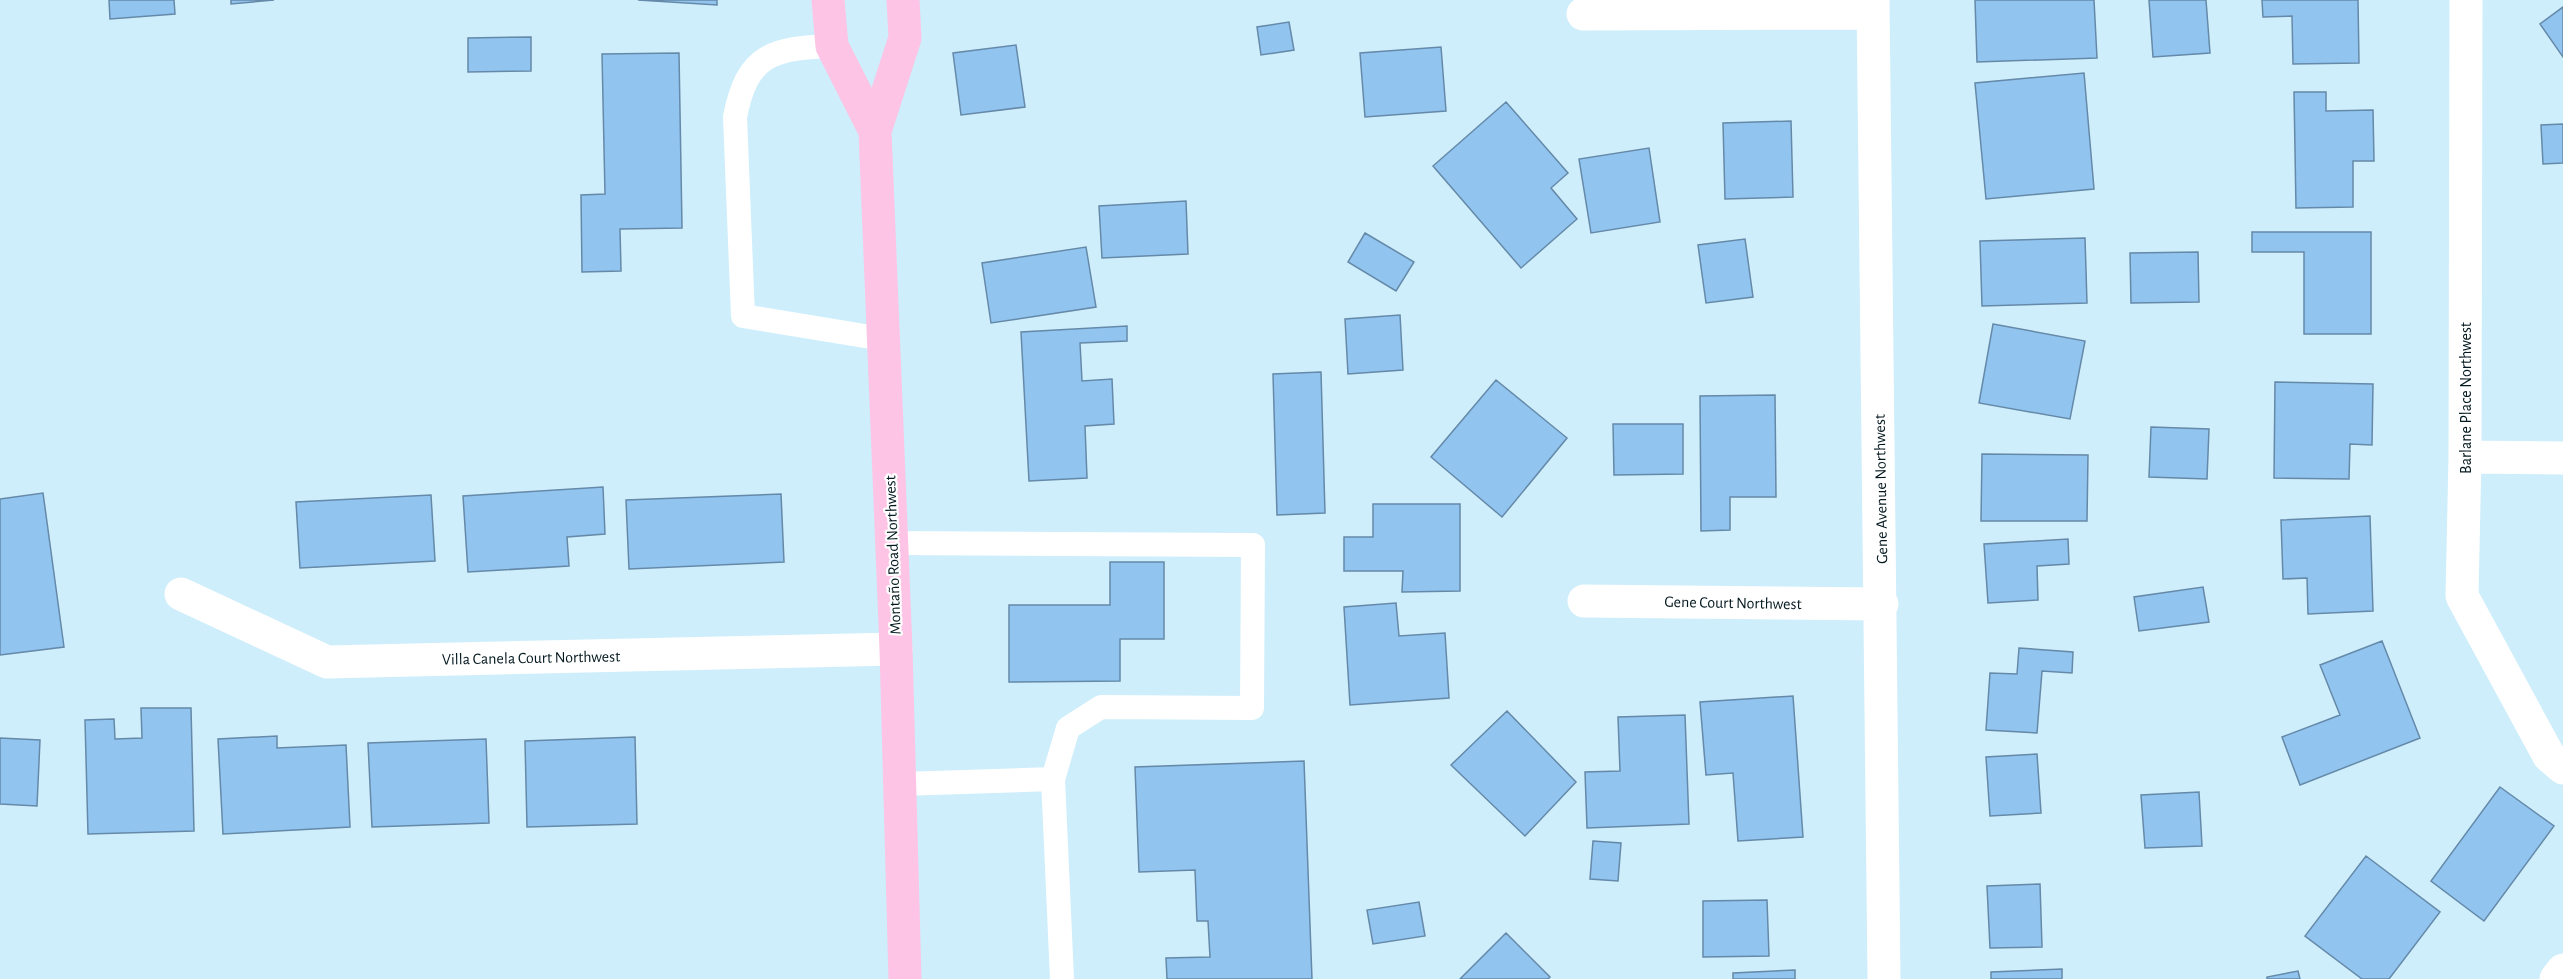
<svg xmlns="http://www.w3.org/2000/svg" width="2563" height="979" viewBox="0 0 2563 979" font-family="'Alegreya Sans',sans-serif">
	<rect width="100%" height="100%" fill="#ceeefb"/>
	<path fill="#91c5f0" stroke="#6589a8" stroke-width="1.5" d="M109 0H174L175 14 110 19Z
		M231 0H274L231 4Z
		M638 0H717V5Z
		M1975 0H2094L2097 58 1977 62Z
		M2149 0H2206L2210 53 2153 57Z
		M2262 0H2358L2359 63 2293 64 2292 16 2263 17Z
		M2563 7V57L2540 24Z
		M1289 22 1294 50 1261 55 1257 27Z
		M531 37V71L468 72V38Z
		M1016 45 1025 107 961 115 953 53Z
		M1441 47 1446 111 1365 117 1360 53Z
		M679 53 682 228 620 229 621 271 582 272 581 195 605 194 602 54Z
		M2084 73 2094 189 1986 199 1975 83Z
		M2294 92H2326V111L2373 110 2374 161H2353V207L2296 208Z
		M1506 102 1568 173 1551 188 1577 219 1521 268 1433 166Z
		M1791 121 1793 197 1725 199 1723 123Z
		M2563 124V163L2543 164 2541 125Z
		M1649 148 1660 222 1591 233 1579 159Z
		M1186 201 1188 254 1102 258 1099 206Z
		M2252 232H2371V334H2304V252H2252Z
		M1365 233 1414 262 1396 291 1348 262Z
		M2085 238 2087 303 1982 306 1980 241Z
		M1745 239 1753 297 1706 303 1698 245Z
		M1086 247 1096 307 991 323 982 263Z
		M2198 252 2199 302 2131 303 2130 253Z
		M1400 315 1403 370 1348 374 1345 319Z
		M1993 324 2085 341 2070 419 1979 403Z
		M1127 326V341L1080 343 1082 381 1112 379 1114 424 1085 426 1087 478 1029 481 1021 332Z
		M1321 372 1325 513 1277 515 1273 374Z
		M1496 380 1567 438 1502 517 1431 457Z
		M2275 382 2373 384 2372 445 2350 444 2349 479 2274 478Z
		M1775 395 1776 497H1730V530L1701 531 1700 396Z
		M1613 424H1683V474L1614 475Z
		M2151 427 2209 429 2207 479 2149 477Z
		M1982 454 2088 455 2087 521H1981Z
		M603 487 605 534 567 537 569 566 468 572 463 496Z
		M43 493 64 647 0 655V499Z
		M781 494 784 562 629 569 626 500Z
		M431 495 435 561 300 568 296 502Z
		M1373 504H1460V591L1402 592 1403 571H1344V537H1373Z
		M2370 516 2373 611 2308 614 2307 578 2283 579 2281 520Z
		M2068 539 2069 564 2037 566 2038 600 1988 603 1984 544Z
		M1110 562H1164V639H1120V681L1009 682V605H1110Z
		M2203 587 2209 622 2139 631 2134 597Z
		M1396 603 1399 636 1445 633 1449 698 1350 705 1344 607Z
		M2382 641 2420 738 2300 785 2282 737 2340 715 2320 665Z
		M2019 648 2073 652 2072 673 2042 671 2037 733 1986 730 1990 673 2017 674Z
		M1793 696 1803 837 1738 841 1733 773 1706 775 1700 702Z
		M141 708H191L194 831 88 834 85 720 114 719 115 739 142 738Z
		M1507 711 1576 782 1525 836 1451 765Z
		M1685 715 1689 824 1587 828 1585 772 1620 771 1618 717Z
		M277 736V748L346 745 350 827 223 834 218 739Z
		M635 737 637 824 527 827 525 741Z
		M0 738 40 740 37 806 0 804Z
		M486 739 489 823 372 827 368 743Z
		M2037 754 2041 813 1990 816 1986 757Z
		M1304 761 1312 979H1167L1166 958 1210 957 1208 921H1197L1195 870 1139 872 1135 767Z
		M2500 787 2554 826 2484 921 2431 881Z
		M2199 792 2202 846 2145 848 2141 795Z
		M1593 841 1621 843 1618 881 1590 879Z
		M2366 856 2440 912 2389 979H2362L2305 936Z
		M2040 884 2042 947 1990 948 1987 886Z
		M1767 900 1769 956 1703 957V901Z
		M1419 902 1425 936 1373 944 1367 910Z
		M1506 933 1550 977 1548 979H1460Z
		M2062 969V979H1991V972Z
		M1795 970V979H1733V973Z
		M2298 971 2300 979H2267V977Z"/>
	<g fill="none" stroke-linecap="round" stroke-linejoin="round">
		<path stroke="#fff" stroke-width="24" d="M832 46C773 48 747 54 735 117L743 316 883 339
			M892 543 1253 545 1252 708 1101 707 1068 728 1053 779 1062 979
			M901 784 1053 779"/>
		<path stroke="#fff" stroke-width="33" d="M1873 0 1884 979
			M2466 0 2465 457 2462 596 2549 756 2563 768
			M1583 14 1873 13
			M2465 457 2563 458
			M181 594 327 662 896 649
			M1584 601 1882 604
			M2556 979 2563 970"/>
		<path stroke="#fdc4e5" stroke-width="33" d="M828 0 832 46 875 131
			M903 0 905 38 875 131 896 649 905 979"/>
	</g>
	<g text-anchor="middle" stroke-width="4.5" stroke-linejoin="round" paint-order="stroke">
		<g font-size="16" fill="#03181f" stroke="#fff">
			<text transform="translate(2465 398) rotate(-90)" y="6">Barlane Place Northwest</text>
			<text transform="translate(1880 489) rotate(-91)" y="6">Gene Avenue Northwest</text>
			<text transform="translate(892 555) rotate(-92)" y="6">Montaño Road Northwest</text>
			<text transform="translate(1733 602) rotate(1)" y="6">Gene Court Northwest</text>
			<text transform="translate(531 657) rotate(-1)" y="6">Villa Canela Court Northwest</text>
		</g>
	</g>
</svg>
